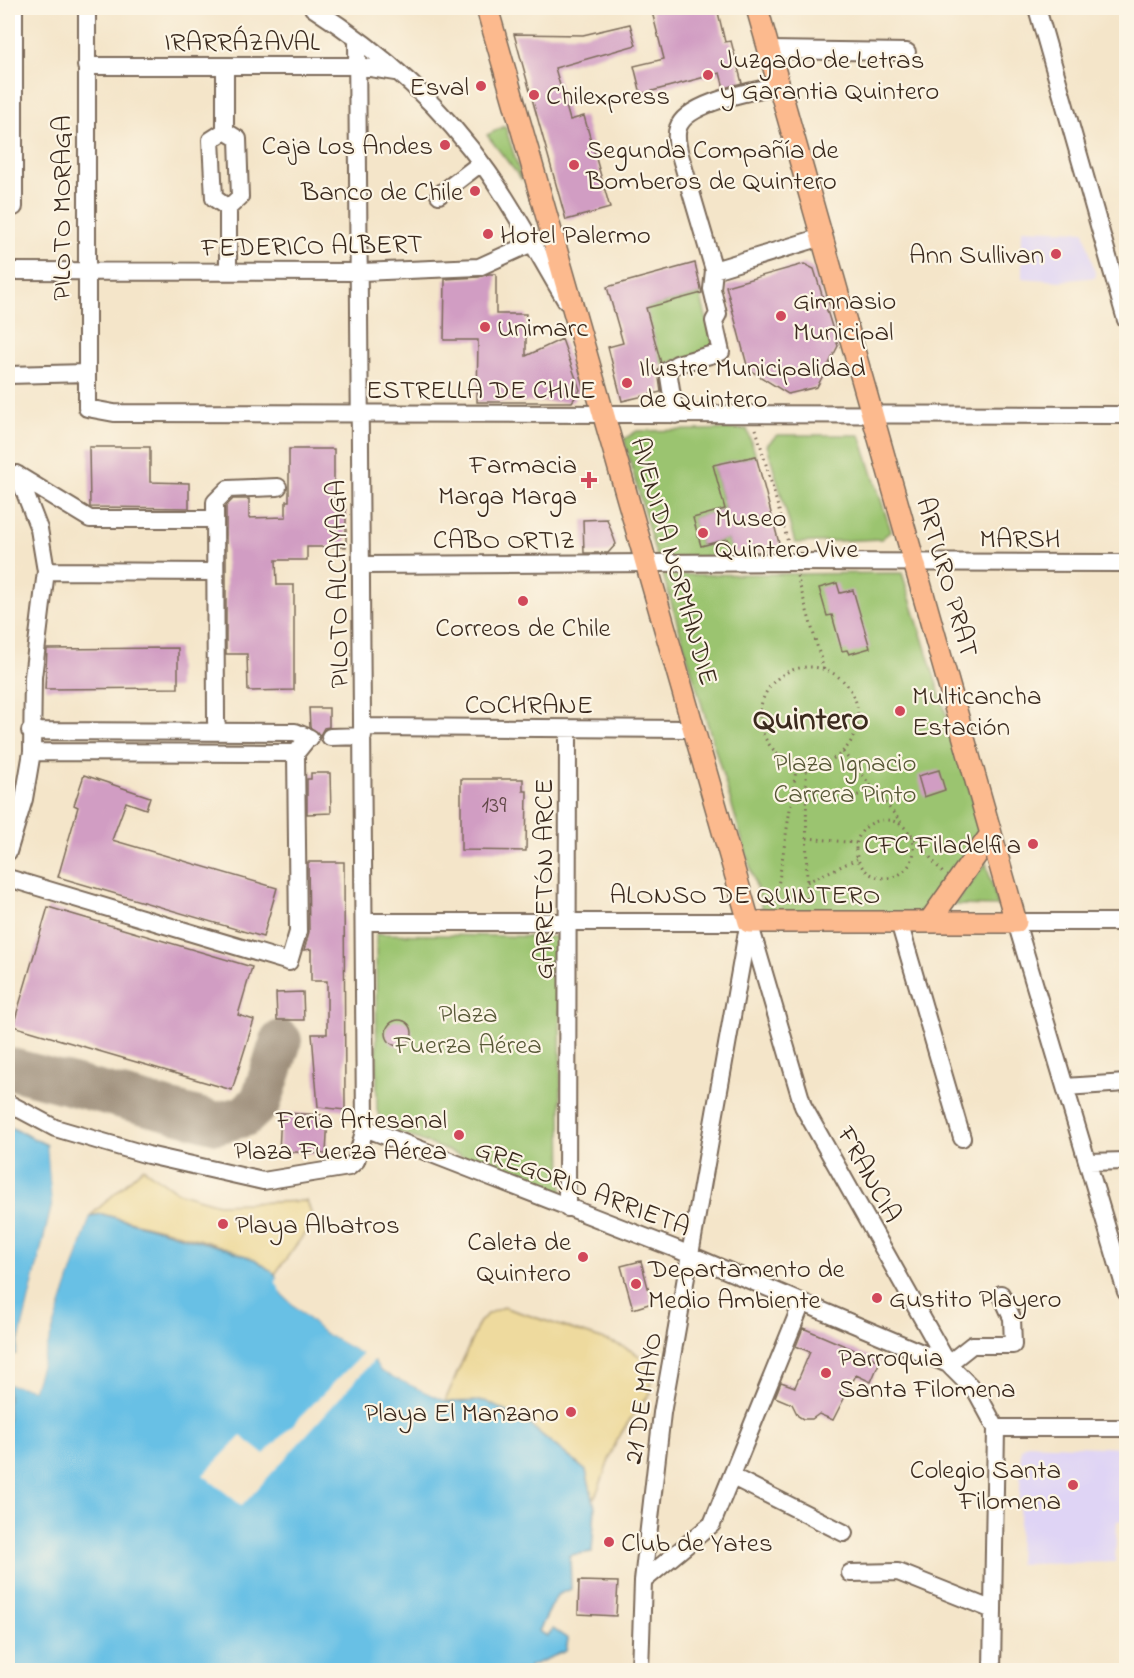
<svg xmlns="http://www.w3.org/2000/svg" width="1134" height="1678" viewBox="0 0 1134 1678" font-family="'Indie Flower',sans-serif">
	<rect width="100%" height="100%" fill="#fcf5e5"/>
	<filter id="ink" filterUnits="userSpaceOnUse"><feTurbulence type="fractalNoise" baseFrequency=".0167" numOctaves="2"/><feDisplacementMap in="SourceGraphic" scale="12" xChannelSelector="R" yChannelSelector="G"/><feConvolveMatrix kernelMatrix="1 2 1 2 8 2 1 2 1" color-interpolation-filters="sRGB"/></filter>
	<filter id="wash" filterUnits="userSpaceOnUse"><feTurbulence type="fractalNoise" baseFrequency=".008" numOctaves="4" result="noise"/><feDisplacementMap in="SourceGraphic" scale="24" xChannelSelector="R" yChannelSelector="G"/><feGaussianBlur stdDeviation="1.35" result="paint"/><feColorMatrix in="noise" values="0 0 0 0 0 0 0 0 0 0 0 0 0 0 0 0 0 1.4 0 .05"/><feComposite in="paint" operator="in"/></filter>
	<g filter="url(#wash)">
		<rect width="100%" height="100%" fill="#f4e5c9"/>
		<path fill="#dfd4f5" d="M1022 229 1084 231 1096 277 1061 281 1022 278Z
			M1027 1444 1126 1448V1520L1117 1521 1115 1562 1018 1564 1021 1449Z"/>
		<path fill="#9bc470" stroke="#6b7747" stroke-width="1.5" d="M505 126 522 180 487 135Z
			M700 294 715 350 661 365 646 308Z
			M747 429 756 456 713 466 725 509 693 518 701 546 728 539 733 555 657 559 624 439 637 431Z
			M777 435H860L891 531 881 539 795 543 767 445Z
			M902 573 983 832 930 912 764 913 663 575Z
			M986 863 998 906 954 905Z
			M376 934 559 937 562 1194 393 1130 381 1122 377 1110Z"/>
		<path fill="#eeda9e" stroke="#94825e" stroke-width="1.5" d="M143 1168 177 1192 218 1204 307 1201 312 1216 305 1233 275 1274C228 1240 158 1230 102 1214L90 1216Z
			M503 1307 617 1344 634 1352 650 1365 651 1392C638 1409 623 1427 614 1447 606 1465 603 1483 593 1500L586 1471 526 1422 445 1401 479 1323 487 1314Z"/>
		<path fill="#68c0e5" stroke="#527582" stroke-width="1.5" d="M8 1126 47 1145 52 1205 16 1355 8 1354Z
			M102 1214 227 1249 256 1260 275 1274 283 1295 323 1332 374 1360 381 1371 447 1402 485 1401 526 1422 586 1471 595 1507 592 1552 570 1555 571 1589 557 1595 539 1631 547 1636 553 1629 568 1639 566 1651 530 1666 529 1670H8V1384L33 1389 90 1216Z"/>
		<path fill="#f4e5c9" d="M47 1145 50 1146 55 1206 18 1356 8 1357V1354L16 1355 52 1206Z
			M91 1213 33 1389 8 1384V1381L31 1386 87 1215Z
			M277 1272 286 1294 325 1329 376 1357 383 1368 446 1399 445 1401 381 1371 374 1360 242 1506 203 1475 241 1436 264 1454 362 1354 323 1332 283 1295 276 1283Z"/>
		<g fill="none" stroke-linecap="round" stroke-linejoin="round">
			<path stroke="#988874" stroke-width="42" d="M8 1068 217 1123 245 1116 261 1101 281 1041"/>
		</g>
		<g id="blocks">
			<path fill="#d19dc3" d="M651 8H717L725 42 731 41 742 83 724 88 720 73 641 94 634 66 664 59Z
				M630 24 636 45 555 68 570 120 584 116 610 208 566 220 514 34 583 35Z
				M695 263 702 293 646 308 661 363 658 371 661 392 622 401 608 347 623 343 607 287Z
				M804 264 814 269 838 346 817 387 788 394 748 369 726 286Z
				M489 274H496V314H526V356L562 339 580 390 572 402H477L478 340H444L445 279 479 277Z
				M89 447H150V482L189 483V508L90 507Z
				M289 449H334V510H346V547H307V560H276L277 585H294V690L248 691 247 654H226V506L233 499H249V518L286 517V501H289Z
				M756 456 780 547 758 552H732L728 539 701 546 693 518 725 509 713 465Z
				M607 519 616 544 608 553H584L583 520Z
				M837 583 840 593 853 590 870 648 849 654 847 650 842 651 832 615 827 616 819 588Z
				M178 648V688L45 689 47 649Z
				M309 708H329V727L324 728 320 735 310 727Z
				M939 770 945 790 924 797 918 776Z
				M311 773H330L331 813 307 814V779H311Z
				M84 775 150 797 146 809 126 802 112 840 277 888 263 937 58 877 78 807 74 805Z
				M461 779H523V791H527L526 851 461 850Z
				M308 862H344L345 1110 318 1107 312 1034H327V981H311V949L304 950 309 932Z
				M48 907 252 967 238 1015 254 1020 232 1090 13 1026Z
				M303 992 304 1020H277L276 993Z
				M386 1033a13 13 0 1 1 26 0a13 13 0 1 1-26 0Z
				M281 1113 328 1115 326 1154 279 1151Z
				M641 1261 652 1303 633 1309 621 1266Z
				M803 1328 880 1361 871 1382 856 1375 833 1420 819 1414 812 1419H803L798 1416 792 1404 775 1397 781 1382 795 1387 810 1352 796 1346Z
				M579 1581 618 1582 616 1616 578 1614Z"/>
		</g>
	</g>
	<g filter="url(#ink)">
		<use href="#blocks" fill-opacity="0" stroke="#7c6b5a" stroke-width="1.5"/>
		<g fill="none" stroke-linecap="round" stroke-linejoin="round">
			<defs>
				<path id="minor" d="M87 8V408L114 413 1126 415
					M313 8C380 51 442 106 488 172 517 213 540 258 566 301
					M1037 8 1126 320
					M769 50 907 52
					M86 66H358L396 72
					M779 85C755 91 686 102 678 128 675 137 678 146 680 155L714 270 822 237
					M225 131 238 139 240 197 228 208V271
					M225 131 211 140 214 198 228 208
					M225 131V66
					M439 195 481 163
					M14 207V8
					M8 271 361 272 479 267 532 243
					M8 375 87 373
					M675 415 668 370 677 364 721 352 714 321 718 314 712 289 714 270
					M16 474 90 519H215
					M362 565 793 562 1126 563
					M46 571 215 572
					M364 727 693 729
					M30 731 295 732 310 738
					M218 732 216 721 215 502 228 489 278 487
					M330 737 363 736
					M32 752 296 753 308 738
					M8 852 24 799 32 752 33 677 46 571 39 529 18 475
					M8 878 289 962 298 932 296 753
					M364 922H749
					M749 922 803 1106 948 1364 977 1393 996 1428 992 1670
					M899 922 962 1138
					M1126 922H1016L1126 1292
					M1065 1087 1126 1083
					M8 1103 55 1128 148 1155 263 1181 349 1167 356 1161 365 1128 357 39
					M365 1128 676 1249 948 1364
					M1088 1162 1126 1161
					M567 1208 568 730
					M948 1364 972 1345H1013L1012 1318 1001 1294
					M996 1428H1126
					M733 1477 844 1533
					M850 1573 898 1572 993 1610
					M643 1581 712 1524 802 1303
					M640 1670 643 1581 662 1413 748 926"/>
				<path id="major" d="M487 8 749 922H1016L757 8
					M929 922 991 834"/>
			</defs>
			<use href="#minor" stroke="#7c6b5a" stroke-width="20"/>
			<use href="#major" stroke="#7c6b5a" stroke-width="24"/>
			<path stroke="#7c6b5a" stroke-width="3" stroke-dasharray="1.5 4.5" stroke-linecap="butt" d="M756 429 789 546
				M797 576 824 670
				M760 716a49 49 0 1 1 98 0a49 49 0 1 1-98 0Z
				M843 752 901 822
				M806 765 807 905
				M793 793C819 804 846 803 871 789
				M856 849a29 29 0 1 1 58 0a29 29 0 1 1-58 0Z
				M911 834 943 873
				M807 838 856 843
				M807 882 857 859
				M775 906 797 764"/>
			<use href="#minor" stroke="#fff" stroke-width="16"/>
			<use href="#major" stroke="#fcba8e" stroke-width="21"/>
		</g>
	</g>
	<g fill="#d1495b" stroke="#fcf5e5" stroke-width="2">
		<circle cx="708" cy="75" r="6"/>
		<circle cx="481" cy="86" r="6"/>
		<circle cx="534" cy="95" r="6"/>
		<circle cx="445" cy="145" r="6"/>
		<circle cx="574" cy="165" r="6"/>
		<circle cx="475" cy="191" r="6"/>
		<circle cx="488" cy="234" r="6"/>
		<circle cx="1056" cy="254" r="6"/>
		<circle cx="781" cy="316" r="6"/>
		<circle cx="485" cy="327" r="6"/>
		<circle cx="627" cy="383" r="6"/>
		<path d="M586 471h6v6h6v6h-6v6h-6v-6h-6v-6h6z"/>
		<circle cx="703" cy="533" r="6"/>
		<circle cx="523" cy="601" r="6"/>
		<circle cx="900" cy="711" r="6"/>
		<circle cx="1033" cy="844" r="6"/>
		<circle cx="459" cy="1135" r="6"/>
		<circle cx="223" cy="1224" r="6"/>
		<circle cx="583" cy="1257" r="6"/>
		<circle cx="636" cy="1284" r="6"/>
		<circle cx="877" cy="1298" r="6"/>
		<circle cx="826" cy="1373" r="6"/>
		<circle cx="571" cy="1412" r="6"/>
		<circle cx="1073" cy="1485" r="6"/>
		<circle cx="609" cy="1542" r="6"/>
	</g>
	<g text-anchor="middle" stroke-width="4.5" stroke-linejoin="round" paint-order="stroke">
		<g font-size="24" fill="#604747">
			<text x="494" y="812">139</text>
		</g>
		<g font-size="27" fill="#3b2a1e" stroke="#fcf5e5">
			<text x="242" y="50">IRARRÁZAVAL</text>
			<text transform="translate(61 208) rotate(-90)" y="9">PILOTO MORAGA</text>
			<text transform="translate(312 245) rotate(-1)" y="9">FEDERICO ALBERT</text>
			<text x="481" y="398">ESTRELLA DE CHILE</text>
			<text x="1020" y="547">MARSH</text>
			<text x="504" y="548">CABO ORTIZ</text>
			<text transform="translate(675 561) rotate(74)" y="9">AVENIDA NORMANDIE</text>
			<text transform="translate(948 577) rotate(74)" y="9">ARTURO PRAT</text>
			<text transform="translate(337 584) rotate(-91)" y="9">PILOTO ALCAYAGA</text>
			<text x="529" y="713">COCHRANE</text>
			<text transform="translate(543 879) rotate(-90)" y="9">GARRETÓN ARCE</text>
			<text x="745" y="903">ALONSO DE QUINTERO</text>
			<text transform="translate(870 1174) rotate(61)" y="9">FRANCIA</text>
			<text transform="translate(583 1187) rotate(21)" y="9">GREGORIO ARRIETA</text>
			<text transform="translate(642 1398) rotate(-81)" y="9">21 DE MAYO</text>
		</g>
		<g font-size="27" fill="#3b2a1e" stroke="#fcf5e5" text-anchor="start">
			<text x="720" y="68">Juzgado de Letras<tspan x="720" dy="31">y Garantia Quintero</tspan></text>
			<text x="469" y="95" text-anchor="end">Esval</text>
			<text x="546" y="104">Chilexpress</text>
			<text x="433" y="154" text-anchor="end">Caja Los Andes</text>
			<text x="586" y="158">Segunda Compañía de<tspan x="586" dy="31">Bomberos de Quintero</tspan></text>
			<text x="463" y="200" text-anchor="end">Banco de Chile</text>
			<text x="500" y="243">Hotel Palermo</text>
			<text x="1044" y="263" text-anchor="end">Ann Sullivan</text>
			<text x="793" y="309">Gimnasio<tspan x="793" dy="31">Municipal</tspan></text>
			<text x="497" y="336">Unimarc</text>
			<text x="639" y="376">Ilustre Municipalidad<tspan x="639" dy="31">de Quintero</tspan></text>
			<text x="577" y="473" text-anchor="end">Farmacia<tspan x="577" dy="31">Marga Marga</tspan></text>
			<text x="715" y="526">Museo<tspan x="715" dy="31">Quintero Vive</tspan></text>
			<text x="523" y="636" text-anchor="middle">Correos de Chile</text>
			<text x="912" y="704">Multicancha<tspan x="912" dy="31">Estación</tspan></text>
			<text x="1021" y="853" text-anchor="end">CFC Filadelfia</text>
			<text x="447" y="1128" text-anchor="end">Feria Artesanal<tspan x="447" dy="31">Plaza Fuerza Aérea</tspan></text>
			<text x="235" y="1233">Playa Albatros</text>
			<text x="571" y="1250" text-anchor="end">Caleta de<tspan x="571" dy="31">Quintero</tspan></text>
			<text x="648" y="1277">Departamento de<tspan x="648" dy="31">Medio Ambiente</tspan></text>
			<text x="889" y="1307">Gustito Playero</text>
			<text x="838" y="1366">Parroquia<tspan x="838" dy="31">Santa Filomena</tspan></text>
			<text x="559" y="1421" text-anchor="end">Playa El Manzano</text>
			<text x="1061" y="1478" text-anchor="end">Colegio Santa<tspan x="1061" dy="31">Filomena</tspan></text>
			<text x="621" y="1551">Club de Yates</text>
		</g>
		<g font-size="27" fill="#585837" stroke="#fcf5e5">
			<text x="845" y="771">Plaza Ignacio<tspan x="845" dy="31">Carrera Pinto</tspan></text>
			<text x="468" y="1022">Plaza<tspan x="468" dy="31">Fuerza Aérea</tspan></text>
		</g>
		<g font-size="33" font-weight="bold" fill="#3b2a1e" stroke="#fcf5e5">
			<text x="811" y="729">Quintero</text>
		</g>
	</g>
	<rect width="1134" height="1678" fill="none" stroke="#fcf5e5" stroke-width="30"/>
</svg>
